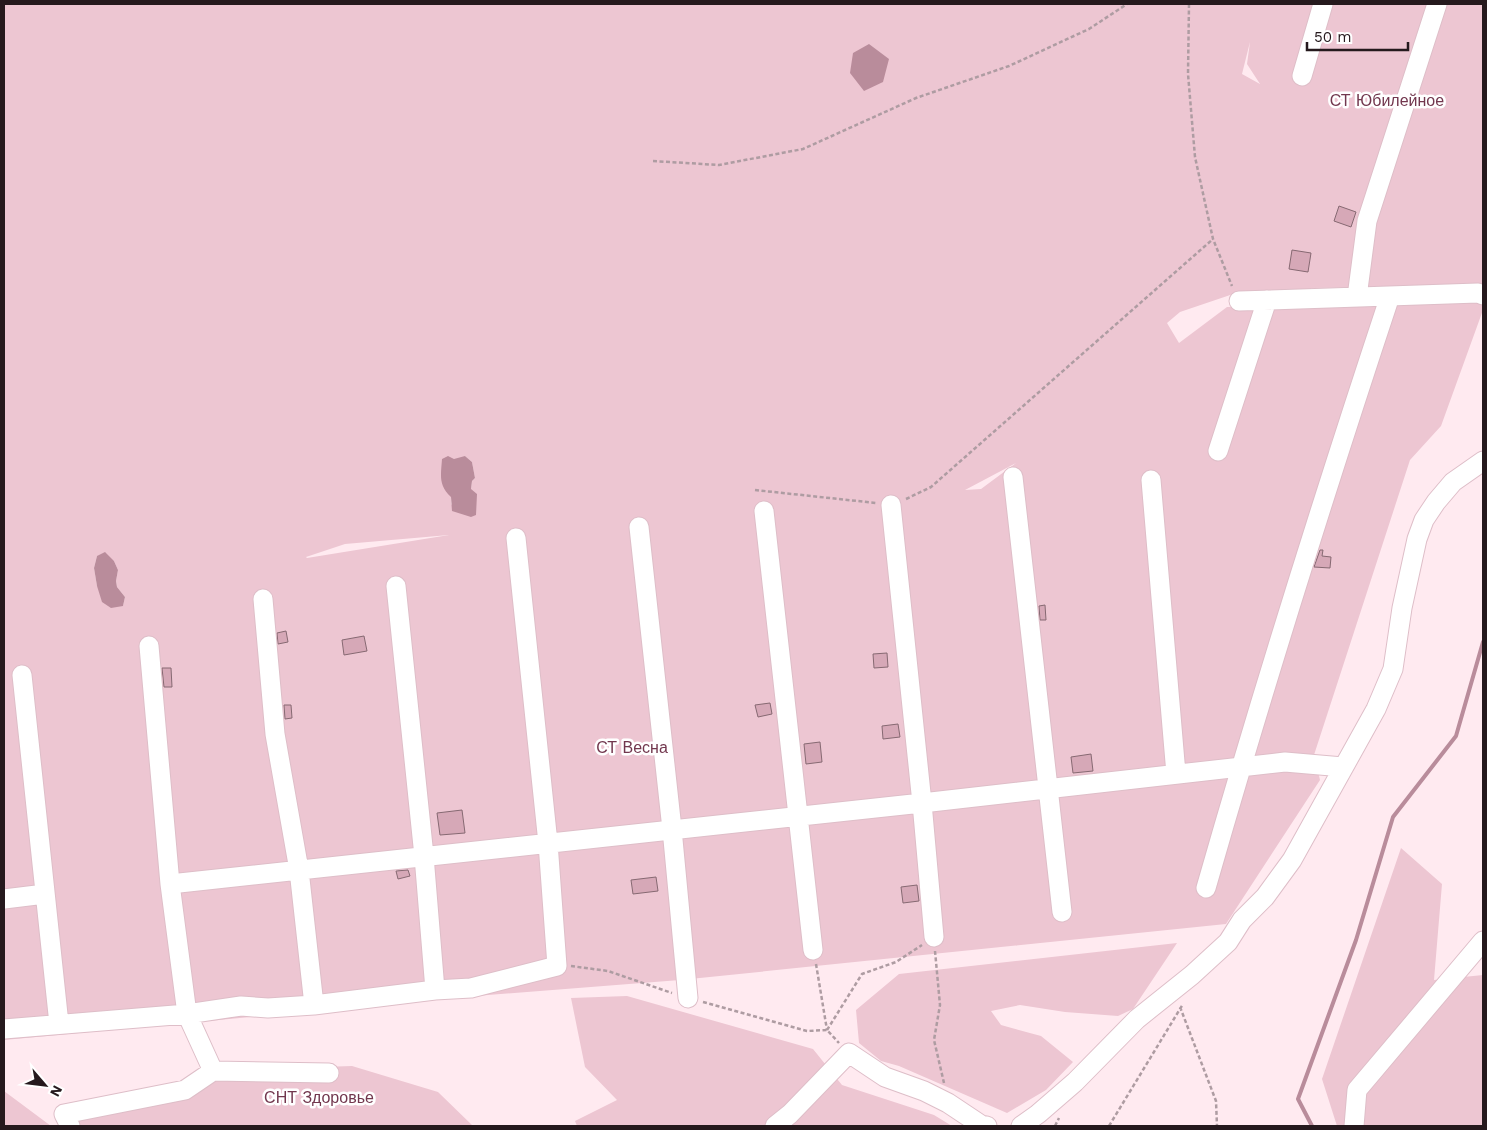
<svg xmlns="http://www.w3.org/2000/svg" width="1487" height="1130" viewBox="0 0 1487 1130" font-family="'Work Sans',sans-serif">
	<rect width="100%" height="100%" fill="#ffeaf0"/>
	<path fill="#edc6d2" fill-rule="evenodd" d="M4 4H1483V286L1311 288 1310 292 1242 291 1180 312 1167 323 1179 343 1227 307 1483 300V310L1441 426 1410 460 1314 755 1320 780 1226 924 680 980 463 997 4 1040ZM1250 42 1247 64 1260 84 1242 74ZM465 456 472 462 475 478 472 481 471 489 451 505V496ZM1016 463 981 489 965 490ZM449 535 307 558 306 557 345 544ZM97 556 114 561 118 570 116 581 117 587 125 597 123 606 97 586 94 568Z
		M1401 848 1442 884 1434 980 1483 975V1126H1337L1322 1079Z
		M1177 943 1133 1009 1118 1016 1065 1012 1020 1005 991 1011 1001 1025 1041 1036 1073 1062 1046 1090 1007 1113 899 1066 881 1061 859 1043 856 1010 899 974Z
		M627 996 813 1049 842 1085 934 1115 952 1126H577L575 1121 617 1100 585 1067 571 998Z
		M352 1066 438 1092 473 1126H74L70 1115 232 1070Z
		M4 1091 51 1126H4Z"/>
	<path fill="#b98c9b" d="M869 44 889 59 883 82 864 91 850 73 853 53Z
		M448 456 454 459 465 456 472 462 475 478 472 481 471 489 477 494 476 515 471 517 452 511 451 497C438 485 441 475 442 459Z
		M105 552 114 561 118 570 116 581 117 587 125 597 123 606 111 608 102 602 97 586 94 568 97 556Z"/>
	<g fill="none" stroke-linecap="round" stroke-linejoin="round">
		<path stroke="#b98c9b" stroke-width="4" d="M1312 1126 1298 1099 1356 940 1393 817 1456 736 1483 642"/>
	</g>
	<path fill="#d6a8b7" stroke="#866972" d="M1339 206 1356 212 1351 227 1334 221Z
		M1292 250 1311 253 1308 272 1289 269Z
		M1320 550H1323L1322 556 1331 557 1330 568 1314 567Z
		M1045 605 1046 620H1040L1039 606Z
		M286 631 288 642 278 644 277 633Z
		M364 636 367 651 344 655 342 640Z
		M887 653 888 667 874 668 873 654Z
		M162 668H171L172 687H164Z
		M770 703 772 714 758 717 755 705Z
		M284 705H291L292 718 285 719Z
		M898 724 900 737 883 739 882 726Z
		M820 742 822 762 806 764 804 744Z
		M1091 754 1093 771 1073 773 1071 757Z
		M462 810 465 833 440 835 437 813Z
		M408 870 410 876 398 879 396 871Z
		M656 877 658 891 633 894 631 880Z
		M917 885 919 901 903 903 901 887Z"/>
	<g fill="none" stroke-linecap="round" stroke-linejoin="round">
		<defs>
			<path id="minor" d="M1302 76 1323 4
				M1357 297 1367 221 1437 4
				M1239 301 1478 293 1483 295
				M1218 451 1267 300
				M1013 477 1062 912
				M1151 480 1176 774
				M891 505 922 803 934 937
				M764 511 813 950
				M639 527 672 829 688 998
				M396 586 424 856 435 990
				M263 599 275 734 299 870 314 1005
				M149 646 170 884 187 1014 213 1071 329 1073
				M22 675 59 1024
				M170 884 922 803 1285 762 1343 767
				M1206 888C1263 689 1325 492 1390 296
				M4 899 45 894
				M4 1029 187 1014 241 1006 268 1008 314 1005 435 990 471 988 557 966 548 843 516 538
				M70 1126 64 1114 185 1090 213 1071
				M775 1126 790 1114 849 1053 885 1077 924 1091 948 1103 981 1125 987 1126
				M1021 1126 1038 1114 1075 1082 1137 1019 1192 975 1228 942 1242 920 1265 897 1292 860 1376 709 1393 669 1402 608 1417 539 1424 520 1436 502 1453 482 1483 461
				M1354 1126 1357 1090 1483 941"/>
		</defs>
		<use href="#minor" stroke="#debec8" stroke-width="21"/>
		<path stroke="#ae9ca2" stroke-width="2.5" stroke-dasharray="4 2.5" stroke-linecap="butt" d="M1189 4 1188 74 1195 157 1213 239 1232 286
			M653 161 719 165 803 149 916 98 1009 66 1089 29 1127 4
			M755 490 876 503
			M906 499 931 487 1213 239
			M935 951 940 1005 934 1040 944 1083
			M816 964 827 1030
			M571 966 608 971 672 993
			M703 1002 807 1031 827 1030 839 1043
			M1180 1007 1216 1101 1217 1126
			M827 1030 862 974 896 962 922 945
			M1055 1126 1059 1118
			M1109 1126 1183 1004"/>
		<use href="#minor" stroke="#fff" stroke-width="19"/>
	</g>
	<g text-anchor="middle" stroke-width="5" stroke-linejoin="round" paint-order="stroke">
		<g font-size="16" fill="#72374e" stroke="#fff">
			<text x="1387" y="106">СТ Юбилейное</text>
			<text x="632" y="753">СТ Весна</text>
			<text x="319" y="1103">СНТ Здоровье</text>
		</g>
	</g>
	<rect width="1487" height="1130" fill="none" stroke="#25191d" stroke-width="10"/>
	<g transform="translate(45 1085) rotate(118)" stroke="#ffffff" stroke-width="4" paint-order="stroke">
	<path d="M0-4L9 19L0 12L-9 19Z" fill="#25191d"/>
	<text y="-8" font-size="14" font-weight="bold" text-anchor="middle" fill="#25191d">N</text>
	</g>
	<path d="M1307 42v8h101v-8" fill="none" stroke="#25191d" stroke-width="2.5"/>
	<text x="1314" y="42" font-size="15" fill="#25191d" stroke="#ffffff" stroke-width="4" paint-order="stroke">50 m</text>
</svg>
